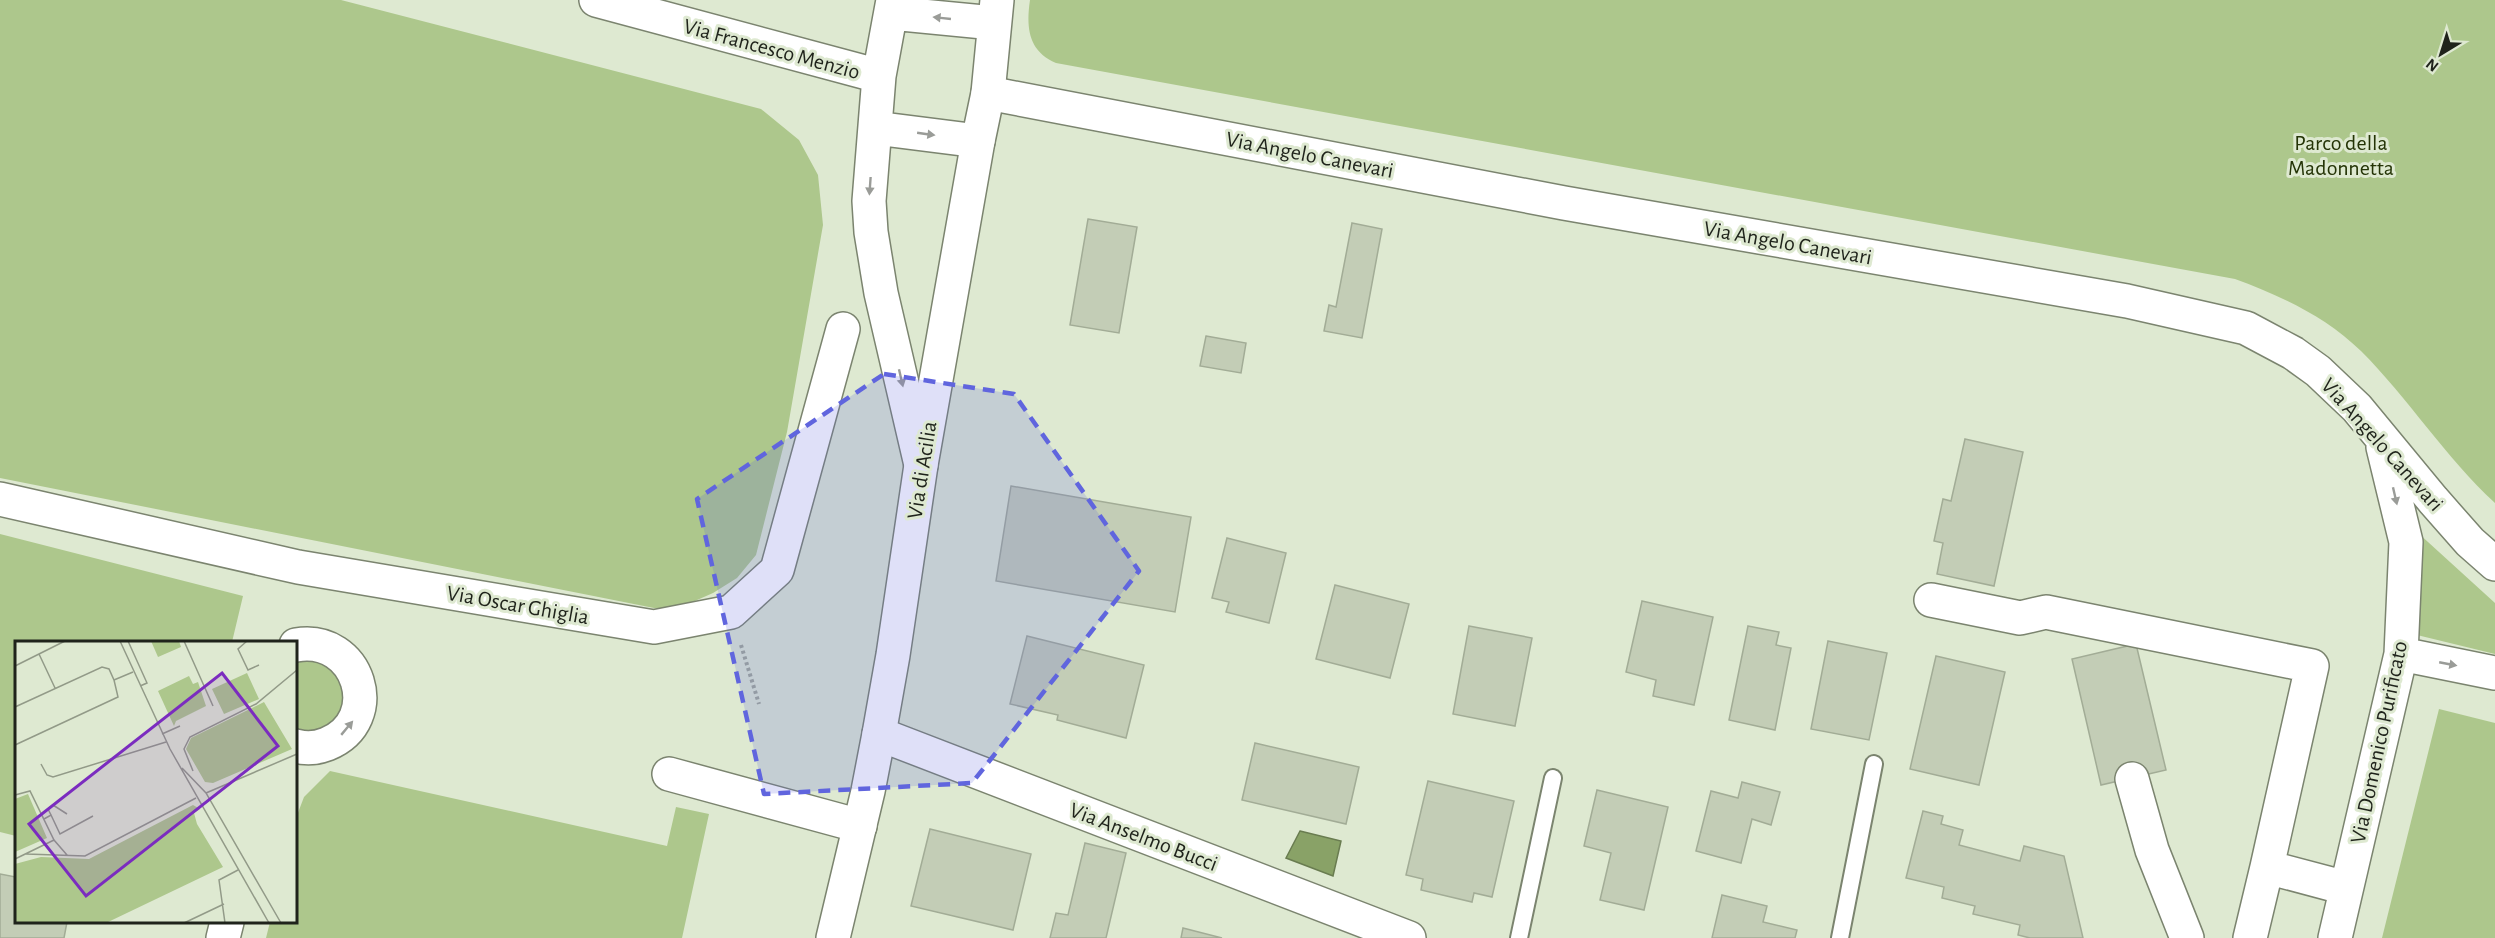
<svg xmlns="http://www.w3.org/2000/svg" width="2495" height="938" viewBox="0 0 2495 938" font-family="'Alegreya Sans',sans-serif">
	<rect width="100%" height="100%" fill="#dee9d1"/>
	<path fill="#adc78c" d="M0 0H341L761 109 799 140 818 175 823 225 787 432 756 555 737 578 713 593 688 604 659 609 0 478Z
		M1030 0H2495V503C2445 457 2409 399 2361 351 2325 316 2281 296 2235 279L1056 63C1028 51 1026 27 1030 0Z
		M2417 532 2495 603V654L2417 635Z
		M0 534 243 596 232 642H16V836L0 832Z
		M296 657 324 659C330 665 340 673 342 681 351 714 329 737 296 731Z
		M2439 709 2495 723V938H2382Z
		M330 771 667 846 676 807 709 814 682 938H266L270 922H296V818L304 797Z"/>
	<path fill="#89a267" stroke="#697c50" stroke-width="1.5" d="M1300 831 1341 841 1333 876 1286 858Z"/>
	<path fill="#c3cdb6" stroke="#a2ac96" stroke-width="1.5" d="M1088 219 1137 227 1119 333 1070 325Z
		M1352 223 1382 229 1362 338 1324 331 1329 305 1336 307Z
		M1206 336 1246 343 1241 373 1200 366Z
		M1965 439 2023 452 1994 586 1937 574 1943 543 1934 541 1943 499 1951 501Z
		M1011 486 1191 517 1175 612 996 581Z
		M1227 538 1286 553 1269 623 1226 612 1229 602 1212 598Z
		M1335 585 1409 604 1390 678 1316 659Z
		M1642 601 1713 617 1694 705 1653 696 1656 680 1626 672Z
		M1469 626 1532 638 1515 726 1453 714Z
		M1748 626 1779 632 1776 645 1791 648 1775 730 1729 720Z
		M1027 636 1144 665 1126 738 1057 720 1058 715 1010 704Z
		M1828 641 1887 653 1869 740 1811 729Z
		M2136 644 2166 770 2101 785 2072 659Z
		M1936 656 2005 672 1979 785 1910 769Z
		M1255 743 1359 767 1346 824 1242 800Z
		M1428 781 1514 801 1492 897 1474 893 1472 902 1421 890 1423 879 1406 875Z
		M1742 782 1780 792 1771 825 1752 819 1741 863 1696 851 1711 791 1738 798Z
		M1597 790 1668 807 1644 910 1600 900 1611 853 1584 846Z
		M1923 811 1943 816 1941 824 1963 830 1959 845 2020 861 2024 846 2064 856 2083 938H2030L2018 935 2020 925 1973 914 1975 906 1942 898 1944 887 1906 878Z
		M930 829 1031 854 1013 930 911 906Z
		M1085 843 1126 853 1106 938H1050L1056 913 1068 915Z
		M0 874 16 877V922H67L64 938H0Z
		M1722 895 1767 906 1763 922 1797 930 1795 938H1712Z
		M1183 928 1222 938H1181Z"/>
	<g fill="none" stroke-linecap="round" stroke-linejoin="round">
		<defs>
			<path id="service" d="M1519 938 1553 778
				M1840 938 1874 764"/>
			<path id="minor" d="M596 0 879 76
				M893 0 879 76 869 201 871 232 881 293 921 465
				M891 13 994 23
				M988 93 1564 203 2127 301 2246 328 2293 353 2318 371 2357 408 2433 500 2470 542 2495 564
				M875 128 978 141
				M0 499 298 567 654 627 731 612 777 570 843 329
				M1931 600 2020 618 2046 612 2312 666 2267 867 2346 888
				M296 645C359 634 386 720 327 744 317 748 306 749 296 746
				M2401 654 2495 673
				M879 734 1409 938
				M669 774 860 826
				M2132 779 2152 850 2187 938
				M223 938 227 922
				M2250 938 2267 867
				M2335 938 2401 654 2406 542 2383 447"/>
			<path id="tertiary" d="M833 938 868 791 879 734 893 655 921 465 978 141 988 93 997 0"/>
		</defs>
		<use href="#service" stroke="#7b846f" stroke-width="20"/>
		<use href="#minor" stroke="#7b846f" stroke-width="36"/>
		<use href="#tertiary" stroke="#7b846f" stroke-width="36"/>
		<path stroke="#a0a996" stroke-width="4" stroke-dasharray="3 3" stroke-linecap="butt" d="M741 645 759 704"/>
		<use href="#service" stroke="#fff" stroke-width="16"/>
		<use href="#minor" stroke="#fff" stroke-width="33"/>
		<use href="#tertiary" stroke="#fff" stroke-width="33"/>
	</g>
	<defs><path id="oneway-solid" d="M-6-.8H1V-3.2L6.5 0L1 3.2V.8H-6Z" transform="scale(1.5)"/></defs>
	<g fill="#9a9c98">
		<use href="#oneway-solid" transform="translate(942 18) rotate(-174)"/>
		<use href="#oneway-solid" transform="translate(926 134) rotate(8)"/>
		<use href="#oneway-solid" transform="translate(870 186) rotate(94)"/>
		<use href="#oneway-solid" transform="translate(901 378) rotate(77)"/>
		<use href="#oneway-solid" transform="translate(2395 496) rotate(77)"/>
		<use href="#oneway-solid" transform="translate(2448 664) rotate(11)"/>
		<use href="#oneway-solid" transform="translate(347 728) rotate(-50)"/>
	</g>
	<path fill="#6065de" fill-opacity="0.2" stroke="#6065de" stroke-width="4.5" stroke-dasharray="12 8" stroke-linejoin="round" d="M884 374 1014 394 1139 571 972 783 764 794 697 499Z"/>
	<g text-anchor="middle" stroke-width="6" stroke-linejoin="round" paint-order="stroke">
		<g font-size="22" fill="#1f231b" stroke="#dee9d1">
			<text transform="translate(772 48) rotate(15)" y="8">Via Francesco Menzio</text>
			<text transform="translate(1310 154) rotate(11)" y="8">Via Angelo Canevari</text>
			<text transform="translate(1788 242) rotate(10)" y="8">Via Angelo Canevari</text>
			<text transform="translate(2383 444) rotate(48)" y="8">Via Angelo Canevari</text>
			<text transform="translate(921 470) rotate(-81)" y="8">Via di Acilia</text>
			<text transform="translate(518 604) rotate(10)" y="8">Via Oscar Ghiglia</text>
			<text transform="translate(2378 742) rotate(-78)" y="8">Via Domenico Purificato</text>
			<text transform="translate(1144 836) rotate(21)" y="8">Via Anselmo Bucci</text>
		</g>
		<g font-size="22" fill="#243406" stroke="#dee9d1">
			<text x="2341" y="150">Parco della<tspan x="2341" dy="25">Madonnetta</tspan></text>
		</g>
	</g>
	<g transform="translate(15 641)">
		<rect width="282" height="282" fill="#dee9d1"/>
		<path d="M136 0H164L166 6 143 16ZM232 32 244 58 209 73 197 48ZM174 35 178 43 183 41 191 65 161 80 159 85 143 50ZM249 61 277 108 198 142 190 141 171 108 176 97ZM13 153 32 197 0 211V158ZM178 164 185 168 179 172 182 183 208 226 91 282H0V223L26 216 74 218Z" fill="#adc78c"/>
		<path fill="none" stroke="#929a88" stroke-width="1.5" d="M105 0 155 108 254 282M113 0 132 42 125 45M169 0 198 65M232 0 223 8 233 29 244 24M24 13 40 47M0 25 50 0M0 66 87 26 94 28 99 39 118 31M147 93 165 85M0 104 103 56 99 39M26 123 32 134 38 136 151 101M167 127 191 152 266 282M178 130 169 108 175 96 241 63 282 29M191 152 282 113M0 154 15 150 39 199 52 214M36 174 33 168 38 164 52 173M29 178 36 174 45 193 78 175M11 213 70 215 181 157M0 218 39 199M169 282 209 263M210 282 204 239 223 229"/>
		<path fill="#7b2cbf" fill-opacity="0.15" stroke="#7b2cbf" stroke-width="3" d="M207 32 263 105 71 255 14 183Z"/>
		<rect width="282" height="282" fill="none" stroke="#1f231b" stroke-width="3"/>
	</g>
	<g transform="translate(2441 54) rotate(218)" stroke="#dee9d1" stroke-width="4.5" paint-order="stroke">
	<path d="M0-4.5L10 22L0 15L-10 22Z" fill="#1f231b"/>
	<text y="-9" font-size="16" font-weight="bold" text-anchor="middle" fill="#1f231b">N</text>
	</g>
</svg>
